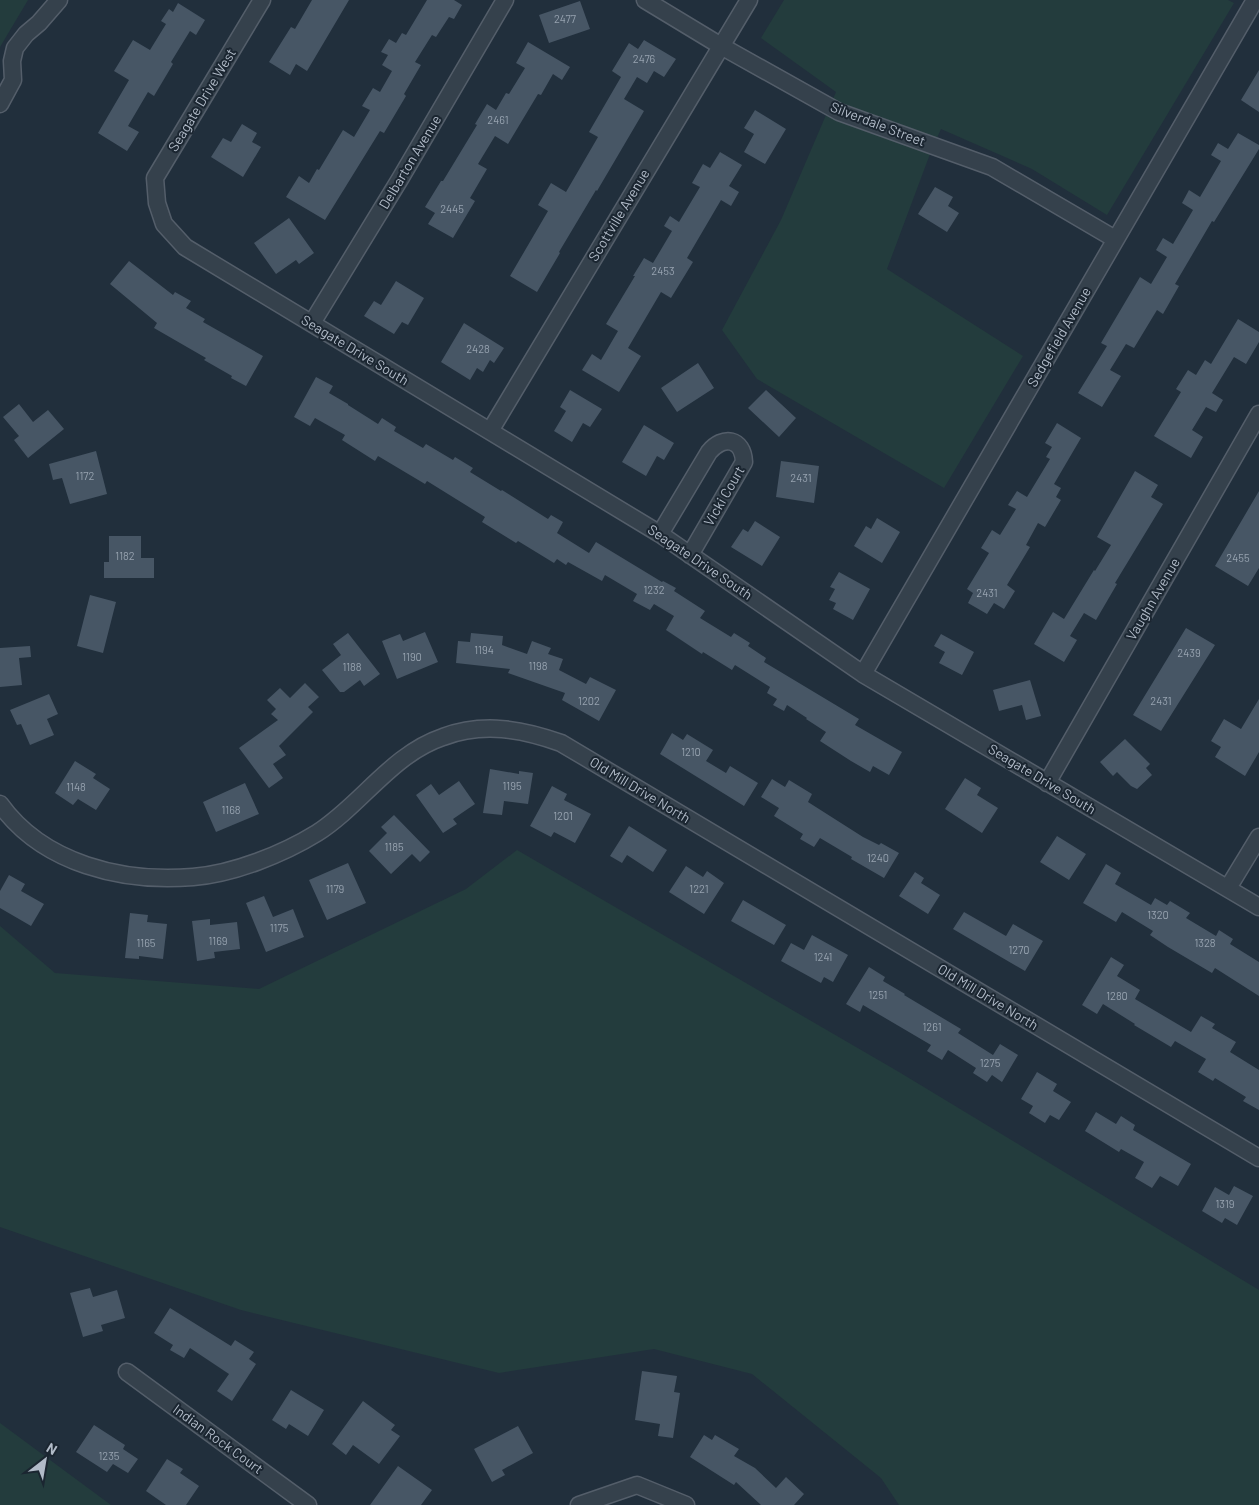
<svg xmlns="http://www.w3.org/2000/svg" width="1259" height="1505" viewBox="0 0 1259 1505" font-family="Barlow,sans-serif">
	<rect width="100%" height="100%" fill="#212f3c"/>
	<path fill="#233c3d" d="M0 0H28L0 47Z
		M784 0H1228L1234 3 1107 215 1032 169 941 129 937 138 843 104 833 99 836 92 761 38Z
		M826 115 834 119 930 154 887 269 1023 356 944 488 757 379 722 330 781 220Z
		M517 850 899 1072 1259 1290V1505H899L881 1478 752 1374 654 1349 499 1373 241 1310 0 1227V926L55 973 259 989 466 889Z
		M0 1423 111 1505H0Z"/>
	<path fill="#475665" d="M312 0H349L307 71 296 64 290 75 269 62 291 27 295 29Z
		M427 0H454L462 5 454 19 449 17 436 37 432 35 415 62 421 65 404 94 406 96 384 133 380 131 325 220 286 197 299 176 309 183 317 169 319 170 343 130 354 137 370 110 362 106 373 88 380 92 392 71 382 65 388 55 381 52 389 39 396 43 402 33 406 35Z
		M580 1 590 29 549 43 539 15Z
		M178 3 205 20 196 35 190 31 171 62 173 64 154 96 148 92 128 126 139 132 127 151 98 133 129 80 114 71 133 40 150 50 166 24 161 21 169 9 173 12Z
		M644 40 676 59 664 77 654 71 647 83 637 77 624 99 644 111 597 191 596 190 559 252 560 253 537 292 510 276 548 211 538 205 551 183 566 192 598 137 589 132 621 77 612 71 629 43 638 49Z
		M528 42 570 67 562 80 553 74 541 95 538 94 508 144 495 136 478 164 487 169 470 198 475 201 453 238 428 224 435 213 425 207 441 181H443L477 125 475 124 487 104 496 110 506 93 509 94 525 68 516 63Z
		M1259 70V112L1241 100Z
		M755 110 786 129 765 164 744 152 754 134 744 128Z
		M242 124 257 133 252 142 261 147 243 177 211 157 223 138 231 142Z
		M1238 133 1259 145V149L1214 222 1212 221 1175 284 1179 286 1163 314 1157 310 1134 348 1126 344 1110 370 1121 376 1102 407 1078 393 1107 346 1101 343 1140 277 1151 284 1167 257 1156 250 1163 238 1173 244 1193 210 1182 203 1189 190 1200 197 1221 161 1211 155 1218 143 1228 149Z
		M720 152 742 165 729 186 739 192 731 206 721 200 687 258 693 262 671 298 661 292 628 348 641 356 619 392 582 370 592 354 601 360 618 331 606 324 635 276H633L644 258 653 263 672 231 664 226 670 216 679 222 700 187 692 183 703 164 710 168Z
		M935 187 953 197 948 206 959 213 947 232 918 214Z
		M289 218 314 253 299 264 296 260 276 274 254 243Z
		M129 261 173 295 175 292 191 301 186 308 205 319 203 322 263 356 246 386 231 378 232 376 204 360 206 358 154 328 157 323 110 284Z
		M396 281 424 298 408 325 402 322 394 334 364 316 374 301 381 305Z
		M1238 319 1259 332V342L1246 364 1234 357 1212 393 1223 400 1216 412 1206 407 1192 430 1203 437 1191 458 1154 436 1181 392 1176 389 1188 370 1196 375 1205 360 1211 364Z
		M464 323 504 348 494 363 490 360 483 372 477 368 470 380 441 362Z
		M698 363 714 388 677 412 661 388Z
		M316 377 333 386 329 393 348 404V405L378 424 382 418 396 427 394 431 423 448 426 444 453 460 455 457 473 468 470 472 501 491 502 490 548 519 551 515 563 522 557 533 589 553 596 542 662 582 663 581 676 588 674 591 705 611 700 618 731 637 734 633 750 643 748 646 766 658 764 662 859 719 855 725 902 752 889 775 873 766 870 772 851 761 820 741 826 732 806 719 807 718 787 705 784 711 773 705 777 699 767 693 770 687 735 665 732 670 703 652 702 654 666 630 674 616 654 604 650 610 633 601 637 594 605 575 602 581 568 562 566 565 557 559 554 563 518 541 516 543 482 522 485 517 427 481 425 484 378 456 375 461 342 440 345 435 315 418 310 426 294 417Z
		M570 390 602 409 590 427 583 423 572 442 554 431 566 411 560 407Z
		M766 390 796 418 779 437 748 408Z
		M19 404 33 422 48 410 64 429 28 458 14 440 19 436 3 417Z
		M1057 423 1081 438 1054 484 1061 488 1056 497 1061 500 1045 527 1038 523 1026 545 1030 547 1007 585 1015 591 1004 609 994 603 987 614 968 603 973 593 967 589 989 553 981 548 992 530 1000 535 1016 509 1008 505 1017 491 1027 497 1050 459 1046 457 1052 447 1045 443Z
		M644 425 674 443 664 460 657 456 646 476 622 462Z
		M96 451 107 494 70 504 62 478 53 480 49 464Z
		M781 461 819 466 814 503 776 497Z
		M1135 471 1158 485 1151 497 1163 504 1115 583 1117 584 1096 620 1084 613 1070 636 1077 640 1064 662 1034 644 1053 612 1064 619 1094 570 1095 571 1111 545 1097 537Z
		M1259 491V568L1248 586 1215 566Z
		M877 518 900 532 882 563 854 546 866 526 871 529Z
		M755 521 780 537 762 566 731 547 743 529 748 532Z
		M109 536H141V558H154V578H104V562H109Z
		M839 572 870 589 853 620 833 609 836 603 829 600 835 589 830 587Z
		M90 595 116 602 103 653 77 646Z
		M1186 628 1215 645 1161 731 1133 715Z
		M425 632 438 662 397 679 382 641 400 634 403 641Z
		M348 633 380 674 364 686 360 680 344 692H340L322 670 341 655 333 644Z
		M471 633 503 636 502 645 527 654 532 641 551 648 548 654 563 659 559 670 586 684 590 677 616 690 599 721 562 700 565 693 508 673 510 669 456 663 458 641 470 642Z
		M941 634 974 652 962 675 939 663 945 652 934 646Z
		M30 646 31 657 19 658 22 685 0 687V648Z
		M1030 680 1041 716 1026 720 1022 705 999 711 993 690Z
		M305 683 319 697 308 707 313 712 279 746 286 755 273 764 283 778 269 788 239 748 278 720 271 714 276 709 267 700 280 688 290 698Z
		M49 694 58 714 47 719 54 735 30 745 21 724 17 725 10 710Z
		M1259 699V752L1245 776 1215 757 1221 747 1211 741 1224 719 1241 729Z
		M672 733 683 740 687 734 713 750 706 761 726 773 730 766 758 783 744 806 660 754Z
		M1125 739 1150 764 1146 768 1152 775 1137 789 1131 786 1117 772 1113 776 1100 762Z
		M75 761 96 774 93 778 110 789 96 810 78 799 73 805 55 793Z
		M490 769 519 774V771L533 773 528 804 504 801 502 815 483 813Z
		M965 778 981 788 977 795 998 808 982 833 945 809Z
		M772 779 785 787 789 780 812 794 808 802 863 837 879 845 881 843 899 853 884 878 851 859 852 857 820 838 814 847 800 839 803 834 774 816 779 808 761 797Z
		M459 781 475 804 453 819 457 824 443 833 416 795 431 784 439 795Z
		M245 783 259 814 216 832 203 802Z
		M552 786 567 794 564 800 591 814 575 843 554 832 551 837 530 826Z
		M394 815 430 852 420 862 412 854 391 874 369 851 387 833 381 827Z
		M629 826 667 850 653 872 627 855 622 863 610 856Z
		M1057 836 1086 854 1069 880 1040 862Z
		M348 863 366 903 327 920 309 880Z
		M1106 864 1121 873 1115 884 1151 905 1155 898 1167 905 1170 901 1190 913 1186 918 1216 936 1219 930 1233 939 1230 944 1259 962V996L1215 968 1212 973 1168 947 1150 935 1153 931 1122 912 1116 922 1083 903Z
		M686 866 703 877 707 871 724 883 704 914 669 892Z
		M915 872 924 878 921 883 940 895 928 914 899 896Z
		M9 875 25 884 21 891 44 904 31 926 0 908V891Z
		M264 896 273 917 293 909 304 937 266 952 246 903Z
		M743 900 786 925 774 945 731 921Z
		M964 912 1006 936 1013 924 1043 941 1025 971 953 929Z
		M130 913 148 915 147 922 167 924 163 959 139 956V959L125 958Z
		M210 919V925L237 922 240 949 214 952 215 958 197 961 192 921Z
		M812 935 848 955 833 982 824 977 821 983 781 961 791 943 804 950Z
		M1111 957 1124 965 1117 976 1140 990 1135 999 1191 1032 1201 1016 1215 1024 1212 1028 1236 1042 1230 1052 1259 1070V1110L1243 1101 1246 1097 1215 1078 1213 1081 1198 1072 1206 1059 1175 1041 1171 1047 1134 1025 1135 1024 1103 1004 1097 1014 1082 1005Z
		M869 967 885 977 883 981 905 994 904 995 961 1029 958 1033 993 1055 1000 1044 1018 1055 1002 1082 992 1075 987 1082 973 1073 976 1068 948 1050 942 1060 927 1051 931 1045 863 1005 860 1012 846 1004Z
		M1037 1072 1057 1084 1053 1091 1071 1102 1059 1120 1050 1115 1045 1123 1029 1113 1033 1106 1021 1099Z
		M1096 1112 1116 1124 1121 1116 1135 1125 1133 1130 1191 1164 1178 1186 1160 1176 1152 1188 1135 1178 1144 1162 1121 1149 1119 1152 1085 1131Z
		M1234 1186 1253 1196 1237 1225 1225 1218 1222 1223 1202 1211 1215 1187 1229 1195Z
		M90 1288 93 1297 117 1290 125 1318 101 1325 103 1331 83 1337 70 1293Z
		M170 1308 231 1346 235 1340 254 1352 249 1359 256 1364 232 1401 217 1391 229 1374 190 1348 184 1358 170 1350 173 1345 154 1333Z
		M642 1371 677 1376 674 1392 680 1393 673 1438 658 1436 660 1424 635 1420Z
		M291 1390 324 1410 308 1436 289 1424 286 1429 272 1420Z
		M363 1401 395 1425 391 1430 400 1436 379 1464 353 1445 346 1455 332 1444Z
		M94 1425 125 1445 123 1449 138 1459 128 1473 113 1464 107 1472 76 1452Z
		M518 1426 533 1453 502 1470 505 1475 492 1482 474 1449Z
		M704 1435 712 1440 715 1435 739 1449 734 1456 755 1468 776 1488 786 1477 804 1494 794 1505H761L736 1482 734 1485 690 1457Z
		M167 1459 183 1469 180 1473 199 1486 186 1505H166L146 1491Z
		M398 1466 432 1490 421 1505H370Z"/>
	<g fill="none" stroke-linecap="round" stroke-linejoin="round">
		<defs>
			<path id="minor" d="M262 0 155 178 157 203 164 224 185 247 660 534 863 674 1259 907
				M645 0 721 46 839 112 992 167 1115 239
				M0 104 13 80 12 61 15 48 26 34 39 23 59 0
				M312 323 400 179 505 0
				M490 431 749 0
				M660 534 709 452C723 435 743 438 744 462L690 555
				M863 674 1255 0
				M1047 783 1259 414
				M0 804C43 864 123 883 193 877 233 874 283 854 317 833 361 805 392 754 443 737 483 722 522 729 561 743L1259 1158
				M1228 888 1259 837
				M127 1372 308 1505
				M579 1505 637 1485 686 1505"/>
		</defs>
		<use href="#minor" stroke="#545e6a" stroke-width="19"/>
		<use href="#minor" stroke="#35414c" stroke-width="16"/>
	</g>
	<g text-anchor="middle" stroke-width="4" stroke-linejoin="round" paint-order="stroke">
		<g font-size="11" fill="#96a2af">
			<text x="565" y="23">2477</text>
			<text x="644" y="63">2476</text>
			<text x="498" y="124">2461</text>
			<text x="452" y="213">2445</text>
			<text x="663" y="275">2453</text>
			<text x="478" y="353">2428</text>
			<text x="85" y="480">1172</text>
			<text x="801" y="482">2431</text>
			<text x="125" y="560">1182</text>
			<text x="1238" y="562">2455</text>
			<text x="654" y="594">1232</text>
			<text x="987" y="597">2431</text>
			<text x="484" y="654">1194</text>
			<text x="1189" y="657">2439</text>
			<text x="412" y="661">1190</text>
			<text x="538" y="670">1198</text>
			<text x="352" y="671">1188</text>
			<text x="589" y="705">1202</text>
			<text x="1161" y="705">2431</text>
			<text x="691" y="756">1210</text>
			<text x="512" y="790">1195</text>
			<text x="76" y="791">1148</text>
			<text x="231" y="814">1168</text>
			<text x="563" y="820">1201</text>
			<text x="394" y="851">1185</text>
			<text x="878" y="862">1240</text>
			<text x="335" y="893">1179</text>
			<text x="699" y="893">1221</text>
			<text x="1158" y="919">1320</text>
			<text x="279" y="932">1175</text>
			<text x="218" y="945">1169</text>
			<text x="146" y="947">1165</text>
			<text x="1205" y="947">1328</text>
			<text x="1019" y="954">1270</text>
			<text x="823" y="961">1241</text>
			<text x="878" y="999">1251</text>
			<text x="1117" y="1000">1280</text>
			<text x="932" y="1031">1261</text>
			<text x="990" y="1067">1275</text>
			<text x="1225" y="1208">1319</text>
			<text x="109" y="1460">1235</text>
		</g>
		<g font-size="14" fill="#b1bbc8" stroke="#1b2631">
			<text transform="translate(202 100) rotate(-59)" y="5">Seagate Drive West</text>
			<text transform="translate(878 124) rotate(21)" y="5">Silverdale Street</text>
			<text transform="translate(410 162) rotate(-59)" y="5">Delbarton Avenue</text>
			<text transform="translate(619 215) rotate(-59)" y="5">Scottville Avenue</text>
			<text transform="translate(1059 337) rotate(-60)" y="5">Sedgefield Avenue</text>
			<text transform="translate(355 350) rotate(31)" y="5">Seagate Drive South</text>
			<text transform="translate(724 496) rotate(-60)" y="5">Vicki Court</text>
			<text transform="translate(700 562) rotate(34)" y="5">Seagate Drive South</text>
			<text transform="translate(1153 599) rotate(-60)" y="5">Vaughn Avenue</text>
			<text transform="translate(1042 779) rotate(31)" y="5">Seagate Drive South</text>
			<text transform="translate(640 790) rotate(31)" y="5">Old Mill Drive North</text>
			<text transform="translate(988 997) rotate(31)" y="5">Old Mill Drive North</text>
			<text transform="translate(218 1439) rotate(36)" y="5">Indian Rock Court</text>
		</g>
	</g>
	<g transform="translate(45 1460) rotate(31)" stroke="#1b2631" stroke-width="4" paint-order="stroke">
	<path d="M0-4L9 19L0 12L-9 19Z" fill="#b1bbc8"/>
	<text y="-8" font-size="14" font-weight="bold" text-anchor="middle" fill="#b1bbc8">N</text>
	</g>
</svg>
